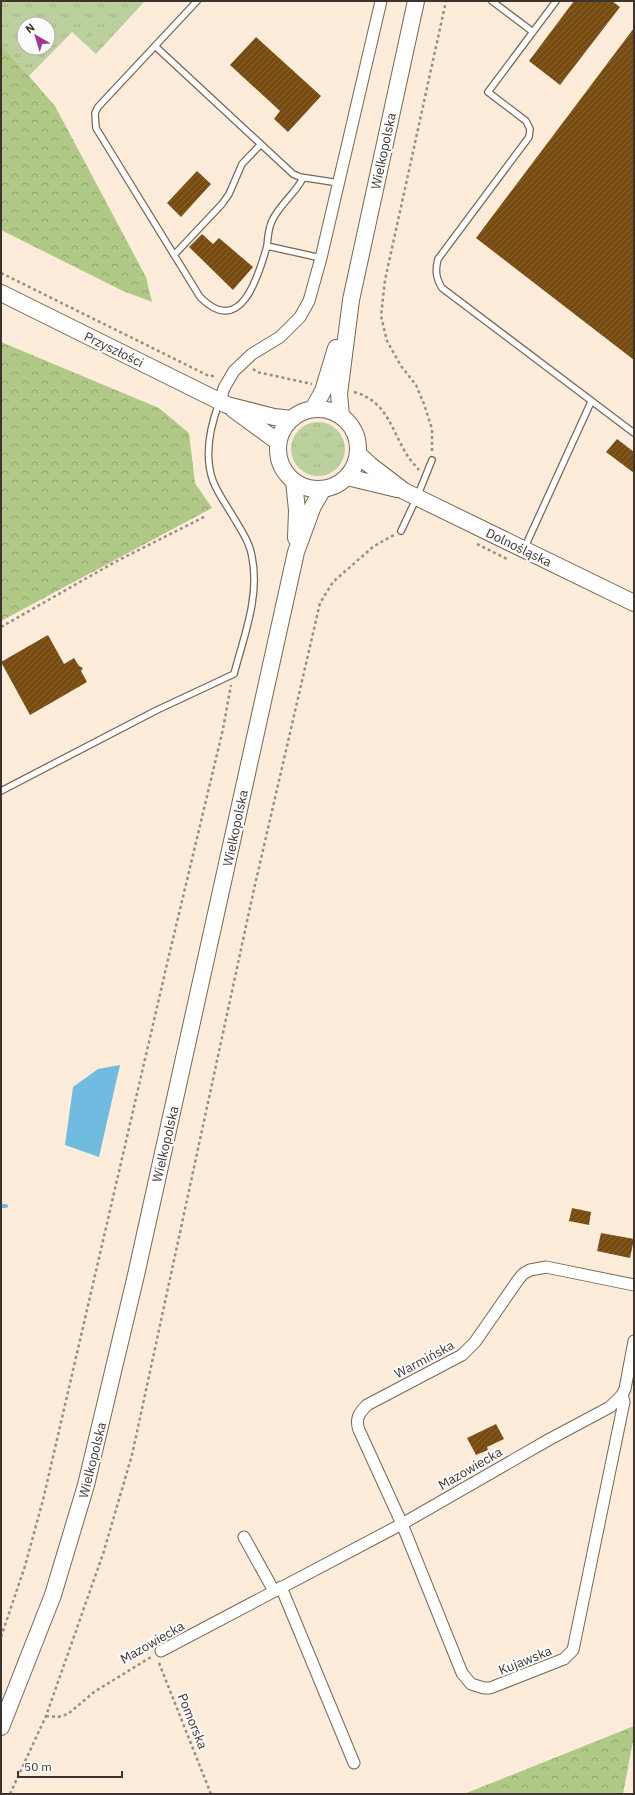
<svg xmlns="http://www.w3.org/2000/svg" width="635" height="1795" viewBox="0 0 635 1795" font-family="'IBM Plex Sans',sans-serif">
	<defs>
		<pattern id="grass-tufts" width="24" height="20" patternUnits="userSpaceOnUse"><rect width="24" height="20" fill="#bbd09c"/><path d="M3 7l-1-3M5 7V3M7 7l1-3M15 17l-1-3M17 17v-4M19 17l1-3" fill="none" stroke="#a2b387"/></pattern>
		<pattern id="forest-crowns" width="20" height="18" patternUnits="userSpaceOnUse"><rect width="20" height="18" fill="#b0c987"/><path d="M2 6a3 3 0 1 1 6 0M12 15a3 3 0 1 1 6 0" fill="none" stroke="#90a46f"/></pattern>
		<pattern id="building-hatch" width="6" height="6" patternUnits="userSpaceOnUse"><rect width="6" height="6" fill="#784c11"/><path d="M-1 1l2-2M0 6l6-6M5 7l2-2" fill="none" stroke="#876434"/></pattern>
	</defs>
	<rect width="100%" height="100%" fill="#fdecda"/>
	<path fill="url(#grass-tufts)" fill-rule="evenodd" d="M1 1H145L96 54 72 32 29 76 1 44ZM24 24H48V48H24Z
		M291 449a27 27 0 1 1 54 0a27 27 0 1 1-54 0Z"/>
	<path fill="url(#forest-crowns)" d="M1 44 55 106 146 277 152 302 123 291 1 230Z
		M1 342 159 408 189 433 195 483 212 508 1 621Z
		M634 1726V1736L623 1794H464Z"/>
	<path fill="#6fbce0" d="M120 1065 99 1157 65 1145 73 1087 98 1069Z"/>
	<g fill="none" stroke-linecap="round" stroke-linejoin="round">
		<path stroke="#6fbce0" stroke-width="4" d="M1 1206H6"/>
	</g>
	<path fill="url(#building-hatch)" d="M574 1H612L620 7 560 85 529 61Z
		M634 28V360L476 238Z
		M256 37 321 96 288 132 274 119 280 111 230 65Z
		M197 171 211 184 181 217 167 203Z
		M202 234 213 244 219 238 253 267 233 290 189 247Z
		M617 439 634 452V473L606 452Z
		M48 635 64 664 74 658 79 666 83 668 81 671 87 682 30 715 1 662Z
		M572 1208 591 1212 589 1225 569 1221Z
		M601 1233 634 1239 630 1258 597 1251Z
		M496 1424 504 1439 487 1447 488 1450 476 1455 467 1438Z"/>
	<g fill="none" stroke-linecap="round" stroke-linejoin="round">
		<defs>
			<path id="lane" d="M492 1 533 32
				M556 1 488 92 526 121 530 129 529 137 438 259C435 271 436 278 442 288L634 433
				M155 46 197 1
				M267 246C268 238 268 229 272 221 279 205 295 194 303 178
				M174 255 222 204 229 194 242 164 261 144
				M321 258 267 246C258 278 240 338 200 297L96 128 95 113 98 107 155 46 293 174 300 177 339 183
				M401 531 417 497 432 460
				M524 549 591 402
				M1 791 157 710 234 674C244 636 260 596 252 557 250 543 241 530 234 518 227 506 218 494 213 481 204 456 210 427 219 403"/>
			<path id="street" d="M220 401 224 388 234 371 252 354 280 337 300 317 309 301 321 258 381 1
				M622 1395 624 1402 573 1650 564 1659 490 1688H484L471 1684 462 1673 402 1524 359 1430C355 1419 359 1413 367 1405L462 1355 475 1342 518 1280 523 1274 530 1270 546 1267 634 1285
				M244 1537 274 1591
				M281 1587 354 1763
				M161 1651 402 1524 550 1439 610 1407 622 1395 625 1389 634 1341"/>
			<path id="secondary" d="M1 293 227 405 274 417 292 419
				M278 449a40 40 0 1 1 80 0a40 40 0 1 1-80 0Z
				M233 409 278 442
				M313 409 323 391 336 348
				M341 416 339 394 351 300 416 1
				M358 454 370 465 404 491 634 603
				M347 477 397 489
				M294 481 297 510 296 538
				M1 1727 53 1595 86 1485 136 1275 296 552 313 506 323 489"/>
		</defs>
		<use href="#lane" stroke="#796754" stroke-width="8"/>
		<use href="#street" stroke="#796754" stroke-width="13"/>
		<use href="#secondary" stroke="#796754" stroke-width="18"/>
		<path stroke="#9b8e81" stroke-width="2.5" stroke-dasharray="3 3" stroke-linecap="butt" d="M1 273 209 376H216
			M253 369 257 372 312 384
			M354 392C387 401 391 429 407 455 410 460 415 465 419 470
			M432 451V429L424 404 416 385 401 366 387 341 381 316 385 280 446 1
			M477 544 507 559
			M1 627 115 562 206 516
			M1 1637 25 1566 43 1500 167 964 223 729 231 685
			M159 1663 211 1794
			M46 1716 58 1717 68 1714 94 1692 151 1657
			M10 1794 46 1716 103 1554 132 1455 254 889 320 603 333 582 374 546 394 535"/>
		<use href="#lane" stroke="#fff" stroke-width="5.5"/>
		<use href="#street" stroke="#fff" stroke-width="11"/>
		<use href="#secondary" stroke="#fff" stroke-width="16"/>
	</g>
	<g text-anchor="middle" stroke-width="4" stroke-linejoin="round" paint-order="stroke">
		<g font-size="13" fill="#3c342c" stroke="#fcfcfc">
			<text transform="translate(383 151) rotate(-78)" y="5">Wielkopolska</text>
			<text transform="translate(114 349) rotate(26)" y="5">Przyszłości</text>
			<text transform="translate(519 547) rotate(26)" y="5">Dolnośląska</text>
			<text transform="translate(235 828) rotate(-78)" y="5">Wielkopolska</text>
			<text transform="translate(165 1144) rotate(-77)" y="5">Wielkopolska</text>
			<text transform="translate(424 1359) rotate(-28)" y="5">Warmińska</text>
			<text transform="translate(92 1460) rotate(-76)" y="5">Wielkopolska</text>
			<text transform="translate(470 1468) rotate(-30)" y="5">Mazowiecka</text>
			<text transform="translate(152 1642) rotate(-30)" y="5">Mazowiecka</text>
			<text transform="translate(525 1660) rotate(-22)" y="5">Kujawska</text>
			<text transform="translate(193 1721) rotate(68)" y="5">Pomorska</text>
		</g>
	</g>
	<rect width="635" height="1795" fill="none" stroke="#3c342c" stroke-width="4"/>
	<g transform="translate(36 36) rotate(322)"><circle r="19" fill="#fcfcfc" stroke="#afaca9"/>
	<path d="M0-3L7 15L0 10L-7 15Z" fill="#a03697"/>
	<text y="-6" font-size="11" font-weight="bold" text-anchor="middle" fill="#3c342c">N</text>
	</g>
	<path d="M18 1771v6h104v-6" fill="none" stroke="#3c342c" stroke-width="2"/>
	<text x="24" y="1771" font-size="12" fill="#3c342c" stroke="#fcfcfc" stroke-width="3" paint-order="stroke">50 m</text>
</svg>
